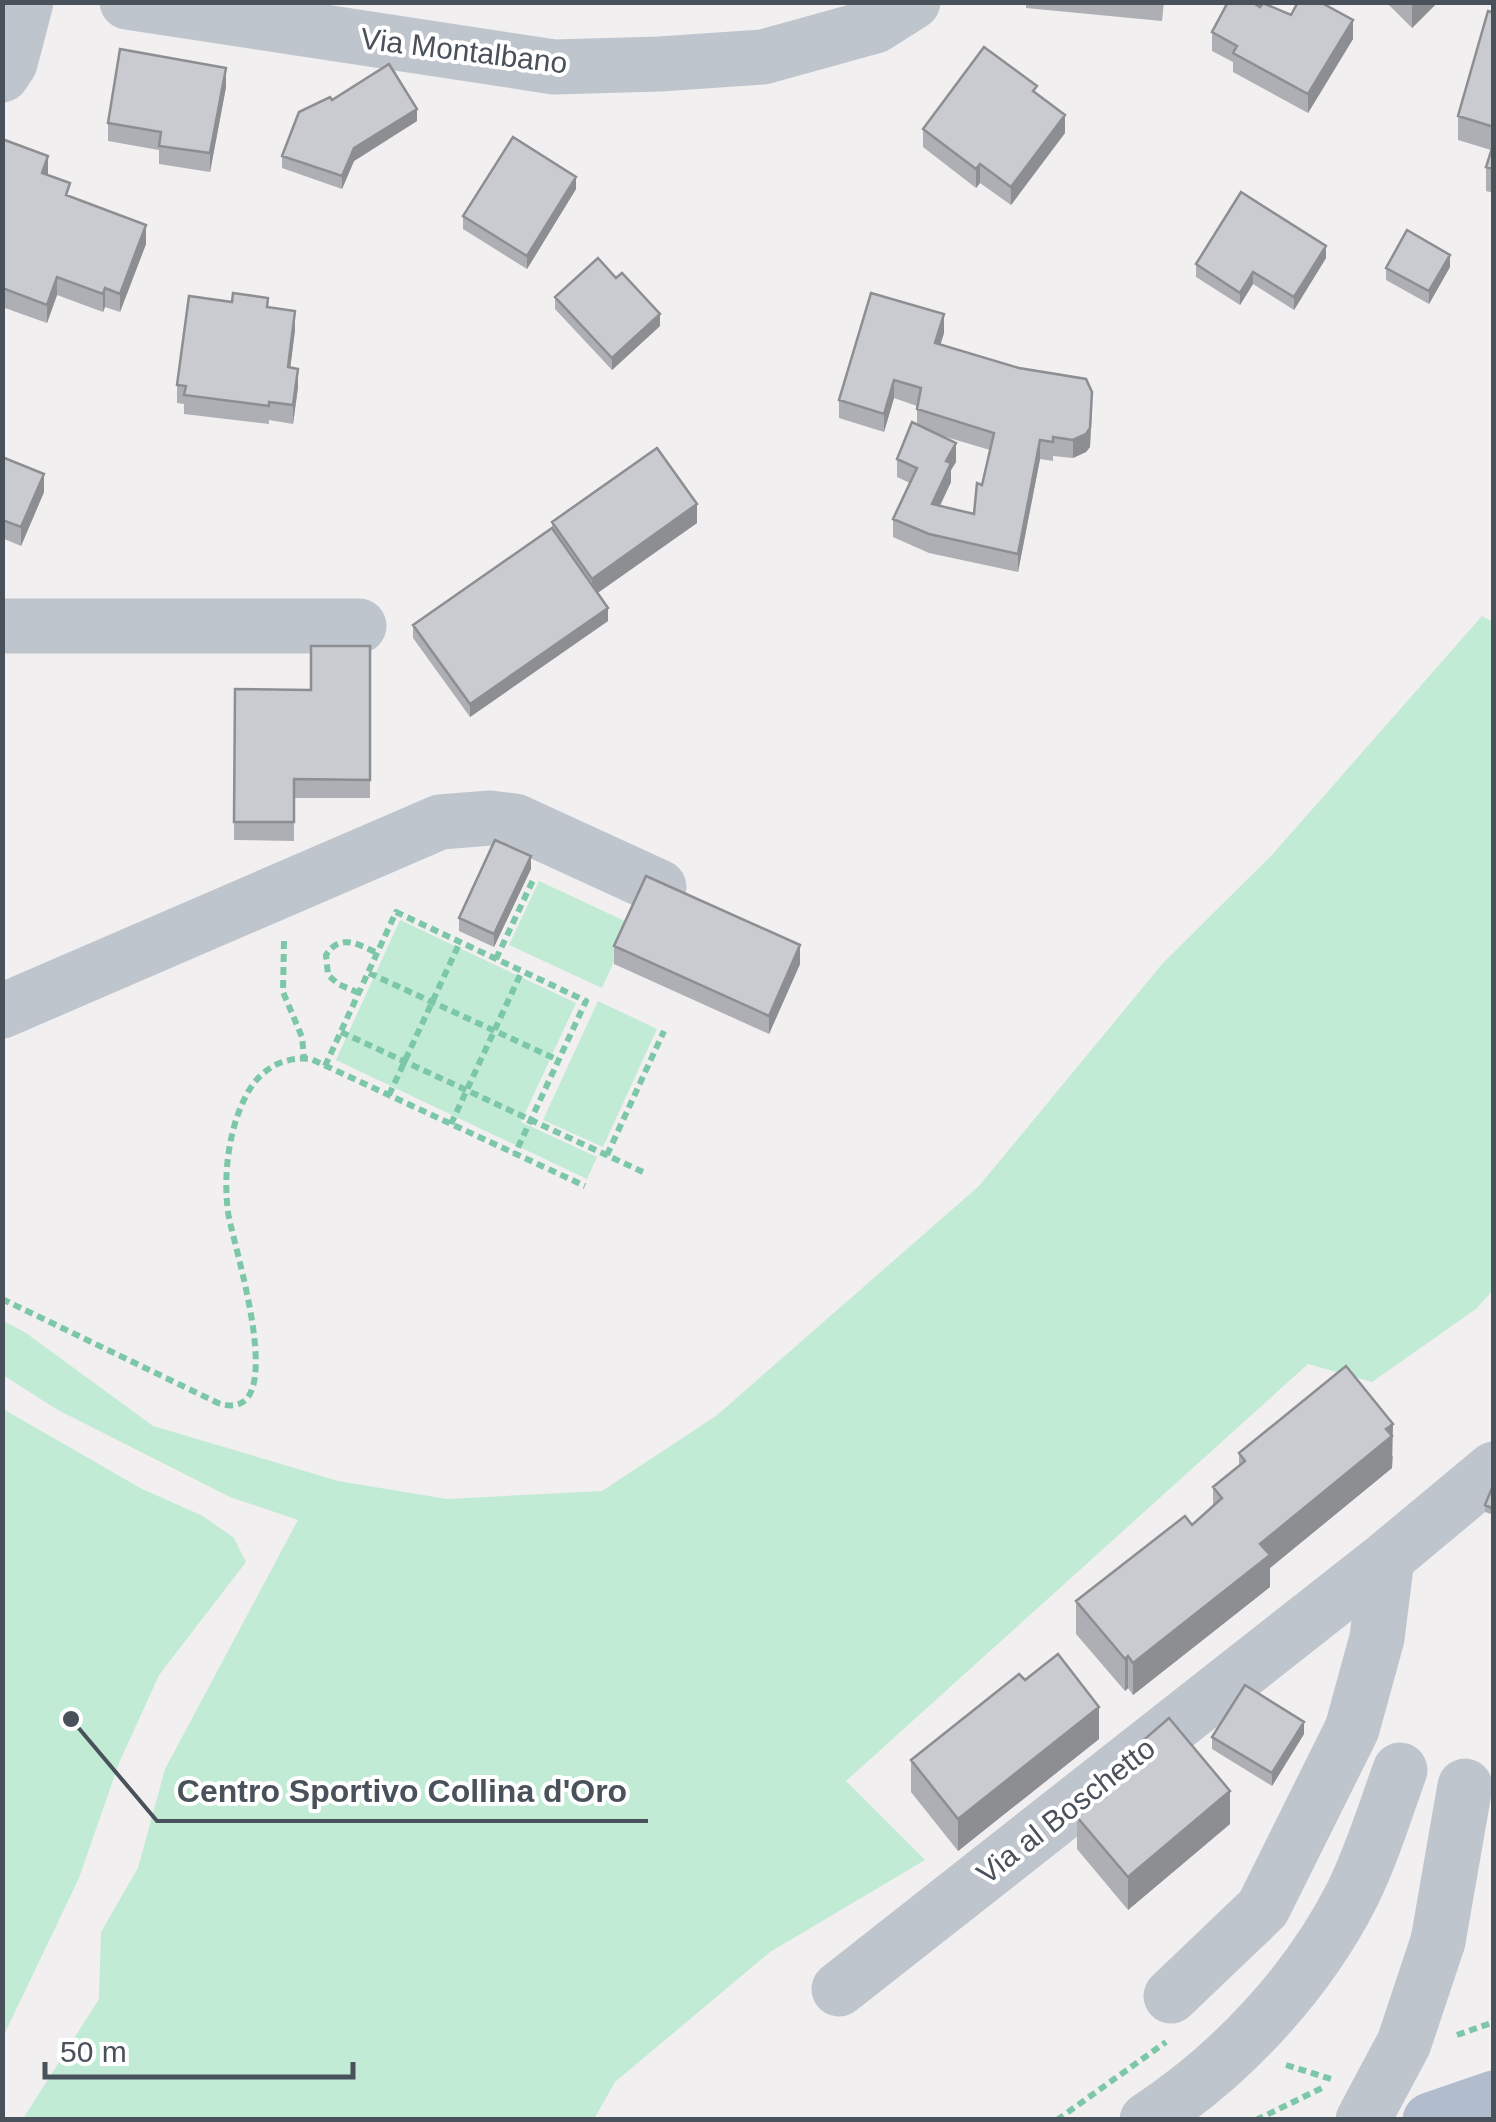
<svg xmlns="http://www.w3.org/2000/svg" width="1496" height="2122" viewBox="0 0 1496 2122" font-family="Helvetica,sans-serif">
	<rect width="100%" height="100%" fill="#f1efef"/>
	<path fill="#c1ebd5" d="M1482 616 1493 622V1290L1476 1309 1372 1382 1308 1364 846 1781 925 1860 770 1952 615 2082 594 2119H23L99 1999 101 1932 138 1868 165 1769 298 1520 230 1497 56 1409 3 1375 2 1320 26 1333 153 1426 338 1481 447 1499 602 1491 716 1416 979 1186 1163 963 1272 855Z
		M539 881 631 924 602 988 509 945Z
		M400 920 576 1003 521 1122 597 1157 587 1179 336 1060Z
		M598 1001 657 1029 603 1147 543 1120Z
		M3 1409 142 1489 203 1516 234 1538 246 1562 159 1675 119 1763 79 1878 3 2037Z"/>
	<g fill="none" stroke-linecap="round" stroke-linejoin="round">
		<path stroke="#7cc7a7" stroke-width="6" stroke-dasharray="8 5" stroke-linecap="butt" d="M284 941 283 992 302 1037 304 1058
			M496 959 533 880
			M369 973 558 1060
			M359 993 338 984 328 975 326 955C340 933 358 944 377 953
			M341 1032 643 1172
			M325 1066 396 912 586 1001 515 1154
			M389 1095 460 942
			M451 1124 522 971
			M607 1155 664 1031
			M2 1299 218 1403C295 1429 231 1239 228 1212 223 1173 229 1126 248 1092 262 1068 284 1056 311 1059L585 1186
			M1457 2035 1494 2022
			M1286 2065 1331 2079
			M1057 2120 1166 2042
			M1256 2120 1324 2087"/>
		<path stroke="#bfc5cd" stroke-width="55" d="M127 2 554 67 660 64 763 57 875 26 913 2
			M2 75 10 63 26 2
			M2 626H359
			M2 1011 440 822 490 818 515 821 659 887
			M1438 1941 1465 1786
			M839 1989 1387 1558 1494 1469
			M1171 1996 1263 1908 1352 1729 1377 1638 1387 1558
			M1147 2120C1231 2065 1308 1983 1353 1893 1372 1854 1385 1812 1400 1770"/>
		<path stroke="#b1bccc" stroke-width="55" d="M1430 2120 1494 2098"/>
		<path stroke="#bfc5cd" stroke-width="55" d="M1363 2120 1404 2043 1438 1941"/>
	</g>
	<path fill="#adafb4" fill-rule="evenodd" d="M1026 2H1164L1162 21 1026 8Z
		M1386 2H1438L1412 28Z
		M1260 7 1353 39 1308 113 1233 72V62L1212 51V32Z
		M1494 13V193L1486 191V167L1491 150 1458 140V116Z
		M226 87 210 172 159 164V150L108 141V123Z
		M1037 94 1065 133 1011 205 980 183 976 188 923 147V129Z
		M332 100 417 121 354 161 342 189 282 168V156Z
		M2 139 48 175 70 197 146 244 120 312 105 307 103 312 57 295 47 323 2 307Z
		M576 189 527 269 463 229V216Z
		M1326 258 1294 310 1253 284 1240 305 1196 277V264Z
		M1450 267 1429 304 1386 280V268Z
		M555 297 660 326 612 370 555 309Z
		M268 308 295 330 290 368 298 387 293 424 269 420V424L184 414V404L177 403V385Z
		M944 333 940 345 1092 410 1090 447 1086 452 1073 458 1053 456V461L1040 459 1018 572 929 553 893 537V519L910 483 897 477V459L917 424V406L894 398 884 432 839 418V400ZM936 434 990 450 974 514 940 506 951 482V470L956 462Z
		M2 457 44 492 21 546 2 538Z
		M552 522 697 523 597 593 608 621 470 717 413 638V625L552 528Z
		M370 646V798H294V841L234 840 235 689 311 690Z
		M531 869 494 947 459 931V918Z
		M614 946 800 964 769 1034 614 964Z
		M1239 1453 1393 1456 1392 1468 1270 1568V1587L1133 1695 1128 1688 1125 1691 1076 1634V1601L1192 1525 1213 1506V1487L1239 1466Z
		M1494 1483V1515L1485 1512V1505Z
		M1025 1680 1099 1739 958 1851 911 1792V1760Z
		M1304 1734 1272 1786 1212 1749V1737Z
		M1139 1744 1230 1824 1128 1910 1077 1849V1817L1139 1765Z"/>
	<path fill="#8d8e92" d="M1414 2H1438L1412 28V5Z
		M1353 20V39L1308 113V94Z
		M226 68V87L210 172V153Z
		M417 109V121L354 161 342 189V176L354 148Z
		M1065 115V133L1011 205V187Z
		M48 156V174L42 191V173Z
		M980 164V183L976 188V169Z
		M576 177V189L527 269V256Z
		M146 225V244L120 312V294Z
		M1326 246V258L1294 310V297Z
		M1450 255V267L1429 304V291Z
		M1253 272V284L1240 305V293Z
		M57 277V295L47 323V305Z
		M105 288V307L103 312V294Z
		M295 311V330L288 386V367Z
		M660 314V326L612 370V358Z
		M944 314V333L935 362V343Z
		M298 369V387L293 424V405Z
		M894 380V398L884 432V414Z
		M1092 392 1090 447 1086 452 1073 458V440Z
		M1040 440V459L1018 572V554Z
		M956 443V462L951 470V482L932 522V504L946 461Z
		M44 474V492L21 546V527Z
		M697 504V523L592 597V579Z
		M608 608V621L470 717V704Z
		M531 856V869L494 947V934Z
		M800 945V964L769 1034V1016Z
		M1393 1424 1392 1468 1270 1568V1587L1133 1695V1663L1260 1544Z
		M1128 1656V1688L1125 1691V1659Z
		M1099 1707V1739L958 1851V1819Z
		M1304 1722V1734L1272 1786V1773Z
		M1230 1791V1824L1128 1910V1877Z"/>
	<path fill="#c9cbd1" stroke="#8d8e92" stroke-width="2.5" d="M1228 2H1252L1260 7 1263 3 1291 15 1298 2H1320L1353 20 1308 94 1233 53 1237 46 1212 32Z
		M1488 11 1494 13V127L1458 116Z
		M984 47 1037 86 1033 91 1065 115 1011 187 980 164 976 169 923 129Z
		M120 49 226 68 210 153 159 146 161 132 108 123Z
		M389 64 417 109 354 148 342 176 282 156 299 112 330 97 332 100Z
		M513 137 576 177 527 256 463 216Z
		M2 139 48 156 42 173 70 183 66 195 146 225 120 294 105 288 103 294 57 277 47 305 2 288Z
		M1494 142V169L1486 167Z
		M1241 192 1326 246 1294 297 1253 272 1240 293 1196 264Z
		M1407 230 1450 255 1429 291 1386 268Z
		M598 258 616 278 622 273 660 314 612 358 555 297Z
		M233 293 268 298 267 307 295 311 288 367 298 369 293 405 269 402V406L184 395 186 386 177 385 189 296 232 302Z
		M871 293 944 314 935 343 1019 368 1086 379 1092 392 1090 428 1086 434 1073 440 1053 437V442L1040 440 1018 554 929 534 893 519 917 468 897 459 912 422 956 443 946 461 951 463 932 504 974 514 977 483 982 485 994 433 917 409 921 388 894 380 884 414 839 400Z
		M657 448 697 504 592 579 552 522Z
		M2 457 44 474 21 527 2 520Z
		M552 528 608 608 470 704 413 625Z
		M311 646H370V780L294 779V822H234L235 689 311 690Z
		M495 840 531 856 494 934 459 918Z
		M646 876 800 945 769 1016 614 946Z
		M1346 1366 1393 1424 1386 1429 1392 1436 1260 1544 1270 1555 1133 1663 1128 1656 1125 1659 1076 1601 1185 1516 1192 1525 1222 1498 1213 1487 1245 1461 1239 1453Z
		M1494 1483V1509L1485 1505Z
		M1058 1654 1099 1707 958 1819 911 1760 1019 1674 1025 1680Z
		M1245 1685 1304 1722 1272 1773 1212 1737Z
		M1169 1718 1230 1791 1128 1877 1077 1817 1150 1756 1139 1744Z"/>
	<g text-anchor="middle" stroke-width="8" stroke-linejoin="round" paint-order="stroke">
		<g font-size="30" fill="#49515b" stroke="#fff">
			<text transform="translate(464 51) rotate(7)" y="10">Via Montalbano</text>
			<text transform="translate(1066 1811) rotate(-38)" y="10">Via al Boschetto</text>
		</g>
	</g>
	<path fill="none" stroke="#49515b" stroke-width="4" d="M71 1719L157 1821H648"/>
	<circle fill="#49515b" stroke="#fff" stroke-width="4" cx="71" cy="1719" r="10"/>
	<g font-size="32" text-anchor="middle" font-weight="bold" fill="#49515b" stroke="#fff" stroke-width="8" stroke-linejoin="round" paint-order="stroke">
		<text x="402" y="1802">Centro Sportivo Collina d'Oro</text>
	</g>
	<rect width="1496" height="2122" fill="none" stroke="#49515b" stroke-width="10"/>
	<path d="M45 2062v15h308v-15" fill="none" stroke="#49515b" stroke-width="5"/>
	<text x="60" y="2062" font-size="30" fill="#49515b" stroke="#ffffff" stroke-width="8" paint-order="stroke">50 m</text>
</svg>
